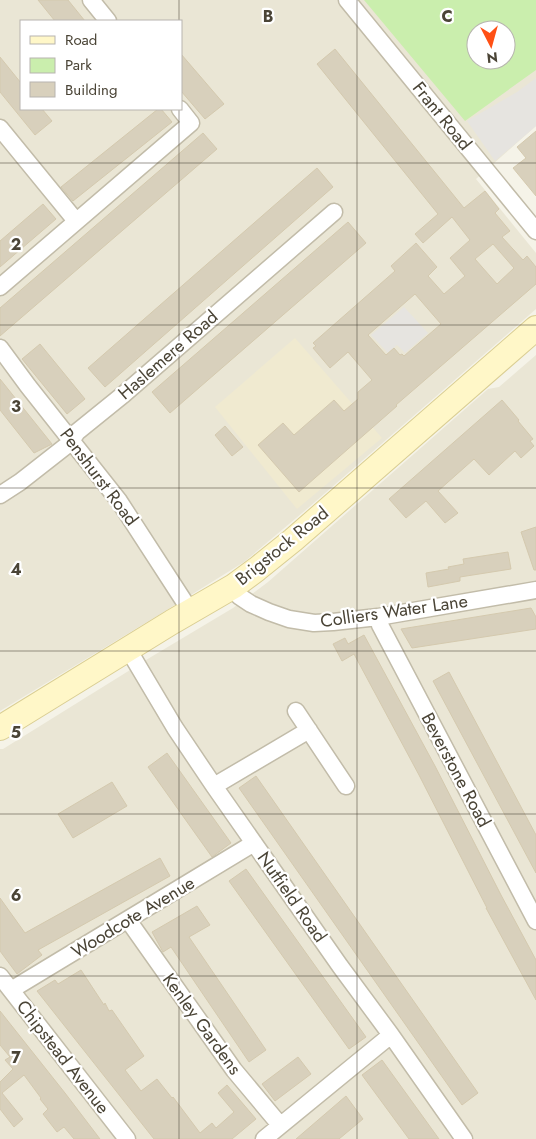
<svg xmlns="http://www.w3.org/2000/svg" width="536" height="1139" viewBox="0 0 536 1139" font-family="Jost,sans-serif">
	<rect width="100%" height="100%" fill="#f5f3e8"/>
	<path fill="#eae6d5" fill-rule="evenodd" d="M0 0H536V126L476 179 536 253V309L308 508 244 562 157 616 0 711ZM21 21H181V109H21ZM476 30H506V60H476Z
		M536 355V1139H0V749H3L151 657 233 608 268 582 488 389 499 387Z"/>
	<path fill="#f0ead0" d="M295 338 382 438 297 509 215 407Z"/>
	<path fill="#caeead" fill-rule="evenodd" d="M364 0H536V70L465 121ZM476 30H506V60H476Z"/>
	<path fill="#e6e4e0" d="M536 78V126L495 161 467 121 517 92Z
		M404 307 428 333 405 353 397 345 388 353 371 335Z"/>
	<path fill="#d8d0bc" stroke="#d4c9ae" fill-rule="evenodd" d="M38 0H68L85 21H55Z
		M335 49 464 208 485 191 499 209 495 213 510 231 502 237 523 260 527 256 536 267V284L396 405 397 406 299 492 258 445 283 423 294 435 334 400 344 411 358 399V392L372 380 348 352 330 368 313 348 316 346 313 343 395 271 391 266 416 243 437 267 428 276 444 294 465 276 450 258 470 240 452 217 423 243 415 234 438 214 317 64ZM493 244 514 268 497 284 475 259ZM415 294 441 324 404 356 402 354 400 355 394 348 386 355 368 335Z
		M181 54 224 104 205 119 181 91Z
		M0 57 21 83V109H42L52 121 35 135 0 92Z
		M158 109H161L172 122 73 201 61 187Z
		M536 131V196L513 168 526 158 517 147Z
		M203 133 217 149 0 336V308Z
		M317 168 333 187 105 387 88 368Z
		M43 204 56 219 0 267V241Z
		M348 222 366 243 170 413 152 392Z
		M40 344 85 399 67 414 22 359Z
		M0 379 52 444 34 453 0 410Z
		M502 400 519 420 518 421 533 439 530 441 534 446 521 458 515 451 489 475 474 459 438 491 458 513 445 523 426 501 406 518 389 499Z
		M225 426 243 447 232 456 215 435Z
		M536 527V570H534L521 532Z
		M508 552 511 569 460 577V581L428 587 426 573 449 569 448 567 464 564 463 559Z
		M531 608 536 617V629L412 648 401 629Z
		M364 635 435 766 501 895 536 960V1000L486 908H487L419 775 354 654 342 661 333 644 345 638 348 644Z
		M449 672 536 835V873L433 681Z
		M167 753 231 843 212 857 148 767Z
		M256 776 478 1093 462 1105 239 788Z
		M112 782 127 806 73 838 58 814Z
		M160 858 170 876 38 950 42 955 17 974 0 951V898L25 933Z
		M246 869 366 1037 349 1049 229 881Z
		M197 906 210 925 189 937 266 1050 249 1062 171 947 163 952 152 932Z
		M81 970 104 1005 105 1003 109 1011 112 1010 144 1056 125 1070 141 1091 157 1079 172 1098 173 1097 200 1133 212 1123 216 1128 234 1112 218 1093 227 1085 256 1119 232 1139H154L37 991 55 980 58 984Z
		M0 1011 65 1093 100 1139H74L64 1127 57 1132 43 1114 48 1109 40 1099 41 1098 24 1075 2 1093 23 1119 14 1127 0 1109V1082L13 1069 5 1060 10 1057 0 1045Z
		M298 1057 311 1074 275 1101 262 1084Z
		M382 1060 439 1139H409L362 1075Z
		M346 1096 363 1119 339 1139H296Z"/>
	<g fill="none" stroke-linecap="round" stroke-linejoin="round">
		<defs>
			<path id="street" d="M91 0 108 21
				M347 0 536 231
				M0 128 76 221
				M0 287 191 123 180 109
				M0 348 28 386 119 501 191 612
				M0 495 20 482 66 446 71 441 77 432 124 394 334 212
				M234 586 239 596 251 604 269 612 289 619 314 623 333 622 378 617 536 590
				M378 617 380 625 536 921
				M128 649 175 728 214 786 340 966 391 1035 464 1139
				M296 711 346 786
				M214 786 309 730
				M128 920 234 1070 280 1125
				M0 976 127 1139
				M11 990 254 843
				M264 1139 391 1035"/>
			<path id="secondary" d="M0 728 172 622 234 586 257 569 293 540 536 328"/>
		</defs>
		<use href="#street" stroke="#c2bca9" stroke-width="19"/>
		<use href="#secondary" stroke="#dace93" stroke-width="26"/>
		<use href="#street" stroke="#fff" stroke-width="16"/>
		<use href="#secondary" stroke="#fff7c8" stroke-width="24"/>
	</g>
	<path fill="none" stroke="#4a4436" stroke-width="1" stroke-opacity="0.55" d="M179 0V21M357 0V1139M179 109V1139M0 163H536M0 325H536M0 488H536M0 651H536M0 814H536M0 976H536"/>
	<g text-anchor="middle" stroke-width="4.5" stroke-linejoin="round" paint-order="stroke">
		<g font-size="18" fill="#4a4436" stroke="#fff">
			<text transform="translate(442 116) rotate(51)" y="6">Frant Road</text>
			<text transform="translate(168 355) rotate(-41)" y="6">Haslemere Road</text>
			<text transform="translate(99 477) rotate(53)" y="6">Penshurst Road</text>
			<text transform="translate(282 546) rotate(-39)" y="6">Brigstock Road</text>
			<text transform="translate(394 611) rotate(-8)" y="6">Colliers Water Lane</text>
			<text transform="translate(456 770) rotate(62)" y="6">Beverstone Road</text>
			<text transform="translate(292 897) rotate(55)" y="6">Nutfield Road</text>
			<text transform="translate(133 917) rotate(-31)" y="6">Woodcote Avenue</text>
			<text transform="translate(202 1024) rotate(54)" y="6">Kenley Gardens</text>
			<text transform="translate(63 1057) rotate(52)" y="6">Chipstead Avenue</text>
		</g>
	</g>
	<g font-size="16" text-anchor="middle" font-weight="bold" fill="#4a4436" stroke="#fff" stroke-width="4.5" stroke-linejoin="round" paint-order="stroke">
		<text x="268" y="22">B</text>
		<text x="447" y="22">C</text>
		<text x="16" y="250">2</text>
		<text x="16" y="412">3</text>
		<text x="16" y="575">4</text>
		<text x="16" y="738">5</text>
		<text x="16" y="901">6</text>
		<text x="16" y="1063">7</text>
	</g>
	<rect x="20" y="20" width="162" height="90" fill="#ffffff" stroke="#b7b4af"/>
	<rect x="30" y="36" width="25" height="8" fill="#fff7c8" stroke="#b7b4af"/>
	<text x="65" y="45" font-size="15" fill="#4a4436">Road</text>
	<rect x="30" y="58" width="25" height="15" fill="#caeead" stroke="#b7b4af"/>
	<text x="65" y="70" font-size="15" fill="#4a4436">Park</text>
	<rect x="30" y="82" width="25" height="15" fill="#d8d0bc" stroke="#b7b4af"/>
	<text x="65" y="95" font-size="15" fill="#4a4436">Building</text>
	<g transform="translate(491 45) rotate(174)"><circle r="24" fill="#ffffff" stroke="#b7b4af"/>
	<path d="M0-4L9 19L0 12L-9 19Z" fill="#ff5015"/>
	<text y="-8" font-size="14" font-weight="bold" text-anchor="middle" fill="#4a4436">N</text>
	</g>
</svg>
